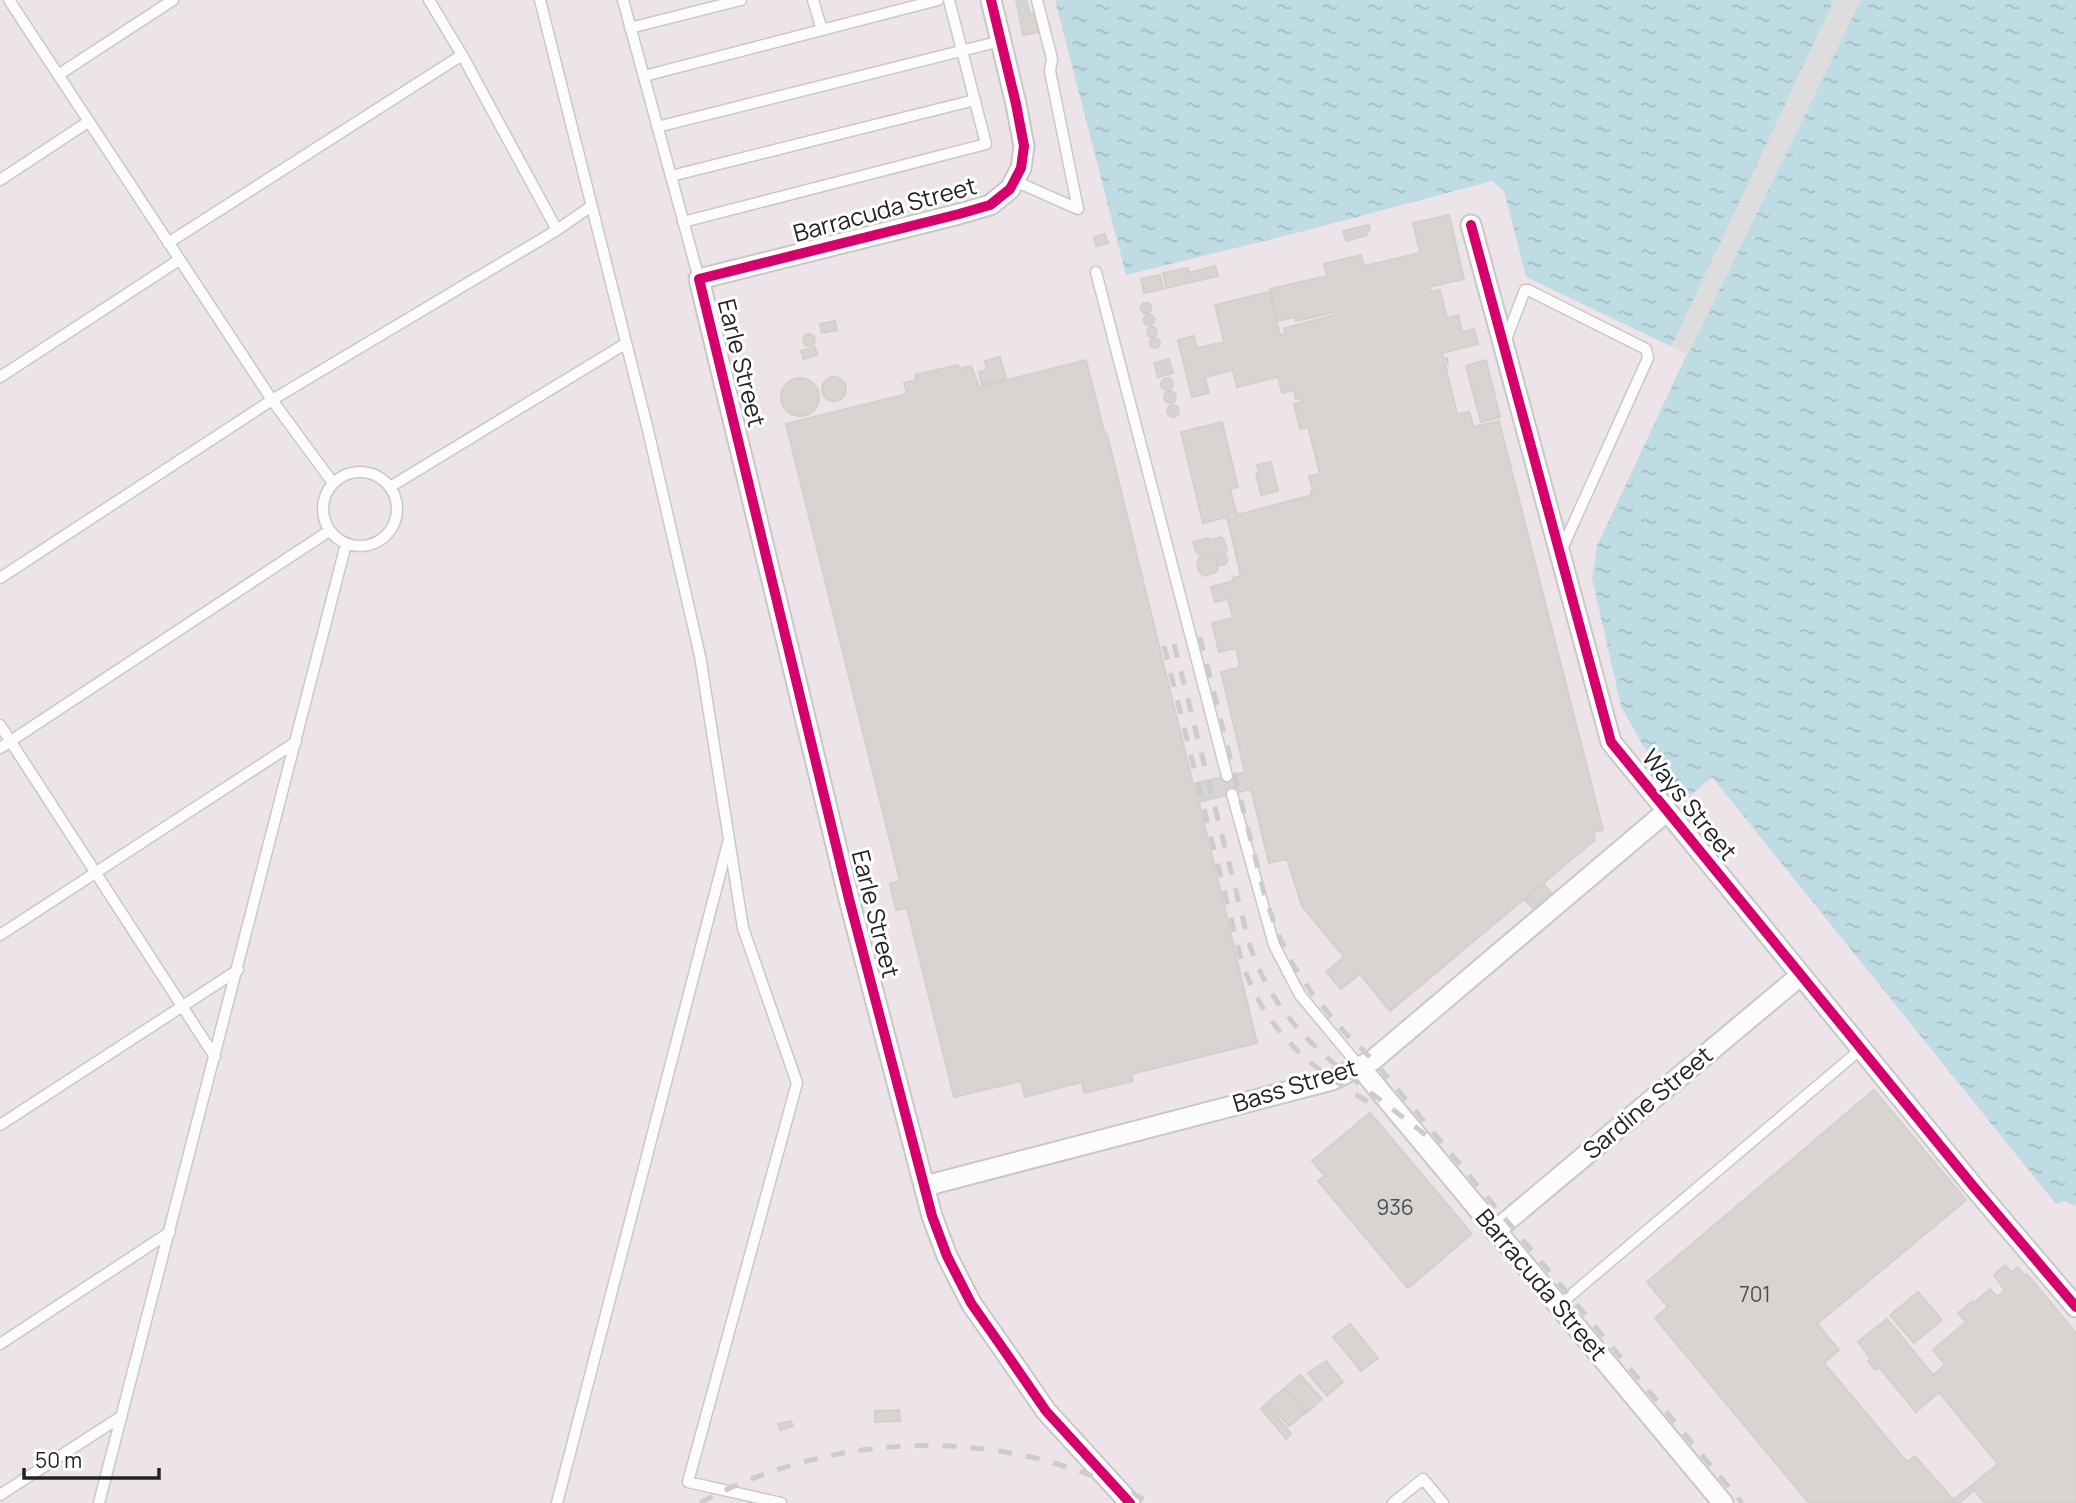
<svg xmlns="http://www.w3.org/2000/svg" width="2076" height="1503" viewBox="0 0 2076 1503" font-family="Manrope,sans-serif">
	<defs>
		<pattern id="water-ripples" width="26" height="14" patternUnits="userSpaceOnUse" patternTransform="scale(1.75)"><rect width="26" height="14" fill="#bfdbe3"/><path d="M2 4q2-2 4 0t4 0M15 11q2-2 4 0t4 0" fill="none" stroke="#a4bcc2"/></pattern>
	</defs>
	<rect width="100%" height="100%" fill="#f0eeeb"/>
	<path fill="#ede4e9" d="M0 0H2076V1503H0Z"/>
	<path fill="url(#water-ripples)" d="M1055 0H2076V1206L2064 1201 2056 1204 1712 777 1685 800 1642 744 1621 706 1592 578 1597 546 1687 354 1526 277 1504 191 1492 181 1300 232 1126 275Z"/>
	<path fill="#dedddd" d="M1834 0H1861L1688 355 1671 347Z"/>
	<path fill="#d7d4d2" stroke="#d3d0cc" stroke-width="2" d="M1016 0H1026L1030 14 1034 13 1039 32 1023 35Z
		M1449 215 1464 279 1429 287 1431 292 1440 290 1447 318 1458 315 1462 332 1474 329 1478 344 1442 353 1444 359 1447 358 1448 364H1445L1457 414 1469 412 1474 427 1499 421 1603 830 1593 832 1595 840 1390 1011 1360 974 1341 989 1326 972 1344 957 1302 906 1287 859 1269 863 1251 789 1199 802 1257 1043 1131 1074 1133 1081 1084 1093 1082 1082 1025 1097 1021 1081 954 1097 907 908 896 910 890 884 900 881 786 424 907 394 904 383 916 380 915 375 958 365 959 369 971 366 979 387 1086 360 1105 435 1107 434 1193 784 1245 772 1221 672 1240 667 1236 648 1219 652 1212 623 1233 618 1228 599 1215 602 1211 587 1234 581 1233 578 1241 576 1227 517 1203 523 1181 432 1222 422 1238 487 1230 489 1237 515 1312 495 1311 491 1313 490 1309 476 1320 474 1308 427 1300 429 1294 404 1302 402 1301 398 1296 399 1294 390 1282 393 1278 377 1237 387 1233 370 1205 377 1209 393 1192 397 1178 340 1194 336 1197 348 1224 342 1215 305 1269 292 1280 335 1285 334 1284 328 1336 315 1335 312 1296 321 1295 317 1278 321 1270 289 1327 276 1324 264 1361 255 1364 266 1420 253 1413 223Z
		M1369 225 1370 230 1366 231 1367 235 1346 241 1343 231Z
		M1105 234 1108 243 1096 246 1094 237Z
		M1215 266 1218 276 1166 288 1163 273 1188 268 1189 273Z
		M1160 275 1163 289 1144 293 1141 279Z
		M1140.5 308a5.5 5.5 0 1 1 11 0a5.5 5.5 0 1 1-11 0Z
		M1143.5 320a5.5 5.5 0 1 1 11 0a5.5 5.5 0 1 1-11 0Z
		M835 321 837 330 822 333 820 324Z
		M1147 332a5 5 0 1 1 10 0a5 5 0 1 1-10 0Z
		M803 340a6 6 0 1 1 12 0a6 6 0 1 1-12 0Z
		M1150 343a5 5 0 1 1 10 0a5 5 0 1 1-10 0Z
		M815 347 817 355 803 359 801 351Z
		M1000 357 1006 379 982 385 979 372 987 370 985 361Z
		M1169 359 1173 373 1158 377 1154 363Z
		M1486 360 1500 417 1481 422 1466 366Z
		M822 389a12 12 0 1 1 24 0a12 12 0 1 1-24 0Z
		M1161 384a6 6 0 1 1 12 0a6 6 0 1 1-12 0Z
		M781 397a19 19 0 1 1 38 0a19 19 0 1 1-38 0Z
		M1164 397a6 6 0 1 1 12 0a6 6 0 1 1-12 0Z
		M1167 411a6 6 0 1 1 12 0a6 6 0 1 1-12 0Z
		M1271 462 1278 491 1261 495 1256 474 1259 473 1257 465Z
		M1221 537 1224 540 1227 550 1225 554 1215 556 1218 568 1215 573 1204 576 1199 572 1197 562 1200 557 1211 555 1210 552 1200 555 1196 552 1193 542 1208 538 1210 540Z
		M1216.5 560a5.5 5.5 0 1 1 11 0a5.5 5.5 0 1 1-11 0Z
		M1544 884 1554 896 1535 911 1525 900Z
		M1874 1090 1966 1200 1817 1324 1839 1350 1824 1363 1907 1462 1915 1456 1956 1503H1809L1655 1318 1668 1307 1647 1282Z
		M1370 1113 1472 1234 1408 1288 1318 1181 1325 1176 1312 1161Z
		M2005 1265 2011 1272 2018 1267 2025 1276 2027 1274 2076 1333V1503H1985L1974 1490 1959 1503H1956L1953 1500 1998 1464 1939 1392 1916 1412 1879 1367 1875 1370 1868 1361 1871 1359 1858 1342 1887 1319 1933 1375 1945 1365 1933 1350 1966 1322 1958 1313 1972 1301 1974 1303 1990 1289 1997 1297 2005 1291 1994 1275Z
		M1918 1292 1942 1320 1914 1343 1890 1315Z
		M1350 1324 1378 1358 1361 1371 1333 1337Z
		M1326 1361 1343 1382 1327 1396 1308 1373Z
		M1300 1375 1322 1399 1306 1413 1285 1388Z
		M1285 1388 1305 1413 1289 1426 1268 1402Z
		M1267 1404 1291 1434 1286 1439 1261 1409Z
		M899 1410 900 1421 875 1422V1411Z
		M791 1421 793 1426 780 1430 778 1424Z"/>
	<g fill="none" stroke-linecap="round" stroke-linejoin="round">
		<defs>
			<path id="lane" d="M9 0 272 400 333 483
				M429 0 462 55 557 230
				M540 0 648 430 700 656 743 928 797 1083 688 1482 781 1503
				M623 0 699 279
				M813 0 822 30
				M630 28 741 0
				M58 75 173 0
				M644 76 938 0
				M657 127 1001 41
				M671 176 975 100
				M0 180 88 122
				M1015 181 1078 209 1050 71 1052 59 1037 0
				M683 222 986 144 949 0
				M168 243 462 55
				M1096 272 1227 776
				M1505 342 1525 290H1528L1646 349 1648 358 1561 551
				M0 377 179 260
				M323 509a37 37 0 1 1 74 0a37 37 0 1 1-74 0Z
				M390 487 625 344
				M0 578 272 400 557 230 590 207
				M0 725 215 1057
				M0 748 329 531
				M1232 794 1274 945 1300 995 1360 1067
				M0 935 296 742
				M0 1125 238 970
				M1558 1306 1861 1049
				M0 1344 170 1232
				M0 1495 122 1416
				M99 1503 346 544
				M557 1503 728 843
				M1393 1503 1423 1479 1443 1503"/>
			<path id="street" d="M991 0 1016 104 1024 146 1021 168 1010 189 990 205 959 214 699 279 849 899 932 1216 947 1256 971 1303 1006 1353 1046 1411 1130 1503
				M1471 225 1611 742 1973 1186 2076 1307
				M1360 1067 1723 1503
				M925 1186 1332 1080 1373 1060 1667 811
				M1495 1231 1801 975"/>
		</defs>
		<use href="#lane" stroke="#c9c8c7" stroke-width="13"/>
		<use href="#street" stroke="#c9c8c7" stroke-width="23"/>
		<use href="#lane" stroke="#fdfcfc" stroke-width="10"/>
		<use href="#street" stroke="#fdfcfc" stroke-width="19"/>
		<path stroke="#ccc" stroke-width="5" stroke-dasharray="14 14" stroke-linecap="butt" d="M1200 637 1264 893 1277 932 1292 963 1313 995 1347 1035 1373 1060 1742 1503
			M1174 644 1249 943C1280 1039 1355 1077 1428 1137
			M1164 646 1239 951C1259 1028 1312 1071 1379 1108
			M700 1503C838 1428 1012 1425 1150 1503"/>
		<defs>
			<path id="cycleway" d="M991 0 1016 104 1024 146 1021 168 1010 189 990 205 959 214 699 279 849 899 932 1216 947 1256 971 1303 1006 1353 1046 1411 1130 1503
				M1471 225 1611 742 1973 1186 2076 1307"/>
		</defs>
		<use href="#cycleway" stroke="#fff" stroke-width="15"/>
		<use href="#cycleway" stroke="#d6006c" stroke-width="10"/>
	</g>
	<g text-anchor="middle" stroke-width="6" stroke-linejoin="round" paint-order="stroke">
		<g font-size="21" fill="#4f4e4e">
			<text x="1395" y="1215">936</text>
			<text x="1755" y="1302">701</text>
		</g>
		<g font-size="24" fill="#222" stroke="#fff">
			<text transform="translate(885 210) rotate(-15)" y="8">Barracuda Street</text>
			<text transform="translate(741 363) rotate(76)" y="8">Earle Street</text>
			<text transform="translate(1689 805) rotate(51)" y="8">Ways Street</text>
			<text transform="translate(875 914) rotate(76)" y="8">Earle Street</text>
			<text transform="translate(1295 1086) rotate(-17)" y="8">Bass Street</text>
			<text transform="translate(1648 1103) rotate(-40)" y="8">Sardine Street</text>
			<text transform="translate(1541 1285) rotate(50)" y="8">Barracuda Street</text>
		</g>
	</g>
	<path d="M24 1468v10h135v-10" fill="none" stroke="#222222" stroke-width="3.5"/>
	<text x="35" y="1468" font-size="21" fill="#222222" stroke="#ffffff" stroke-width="5" paint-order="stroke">50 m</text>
</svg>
